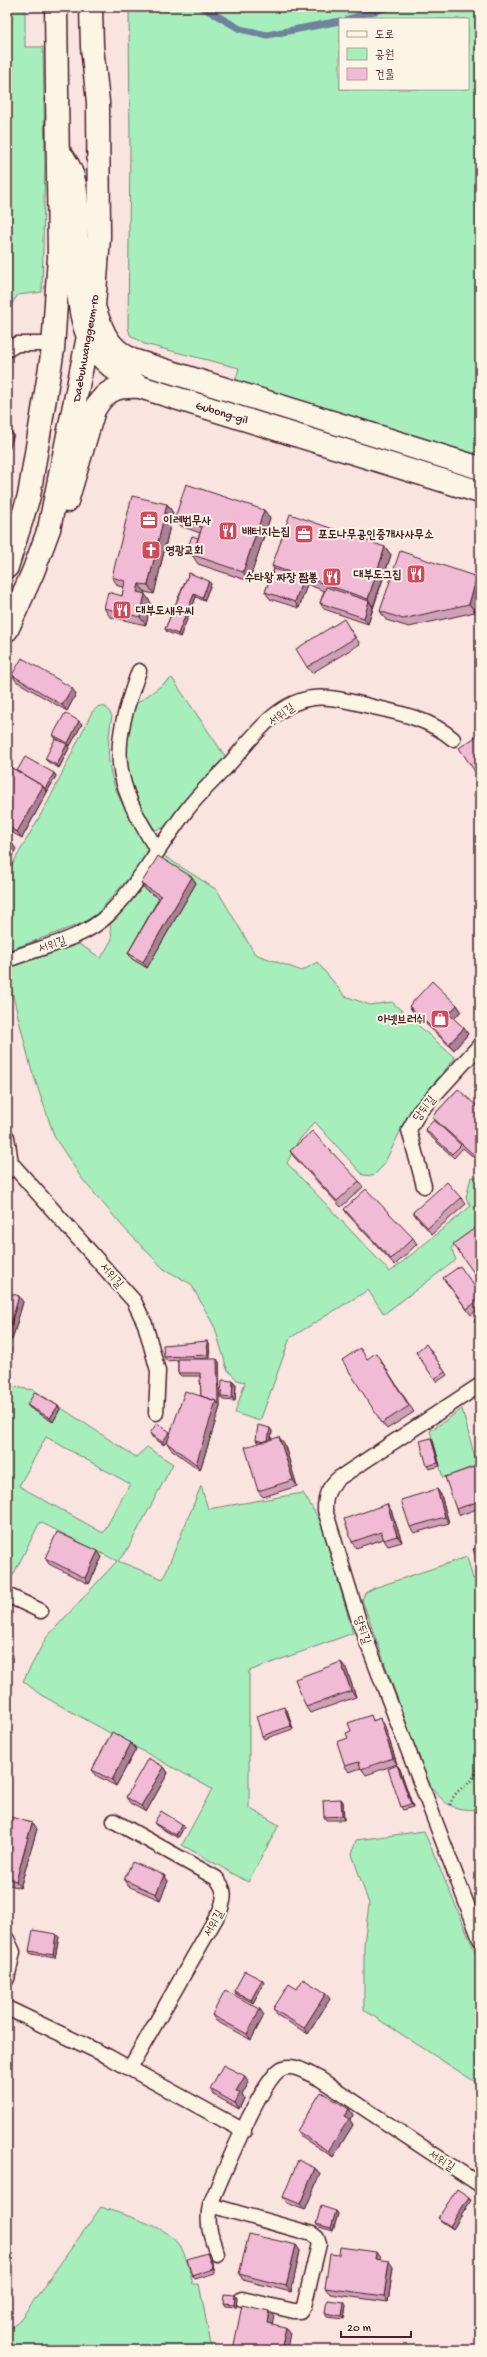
<svg xmlns="http://www.w3.org/2000/svg" width="487" height="2357" viewBox="0 0 487 2357" font-family="'Gochi Hand','Poor Story',sans-serif">
	<rect width="100%" height="100%" fill="#f9e4e0"/>
	<filter id="ink" filterUnits="userSpaceOnUse"><feTurbulence type="fractalNoise" baseFrequency=".025" numOctaves="2"/><feDisplacementMap in="SourceGraphic" scale="8" xChannelSelector="R" yChannelSelector="G"/><feConvolveMatrix kernelMatrix="1 2 1 2 8 2 1 2 1" color-interpolation-filters="sRGB"/></filter>
	<g filter="url(#ink)">
		<path fill="#a6eebc" stroke="#788674" fill-rule="evenodd" d="M7 7H25V47H43L45 161 42 292 18 295 7 310Z
			M129 7H480V457L235 382 239 368 144 344 130 335 128 327 130 152ZM340 19H468V89H340Z
			M172 678 227 759 169 826 156 830C140 817 123 765 124 745 125 732 130 718 133 706Z
			M99 706 106 707 112 716C100 777 119 797 147 848V855L139 866 97 914 83 923 7 951V874L50 798 92 712Z
			M161 854 217 890 255 954 302 971 317 962 345 996 370 1005 392 1002 455 1058 410 1112 383 1166 373 1176 363 1175 315 1122 298 1141 287 1163 390 1272 471 1206 466 1198 471 1177 475 1178 480 1173V1228L451 1248 456 1260 384 1314 368 1290 290 1338 260 1421 235 1413 245 1382 237 1380 227 1369 215 1328 191 1284 164 1269 125 1229 83 1180 55 1138 31 1068 8 976 10 971 18 964 79 944 101 958 112 939 110 925Z
			M7 1386 34 1390 136 1457 147 1447 173 1464 127 1550 118 1561 163 1579 201 1486 208 1509 303 1493 322 1524 353 1633 249 1671V1808L279 1825 248 1882 182 1845 212 1789 41 1695 23 1681 46 1638 117 1561 40 1522 7 1587ZM46 1437 130 1484 103 1533 19 1486Z
			M462 1409 477 1465 443 1478 430 1431Z
			M467 1557 473 1579 480 1577V1809C450 1812 441 1802 426 1778L362 1600 365 1593 374 1588Z
			M424 1831 480 1963V2085L364 2010V1944L369 1904 352 1854 356 1840Z
			M101 2207C122 2215 166 2225 179 2244 187 2256 189 2271 193 2284H199L212 2350H7V2333L22 2317Z"/>
		<g fill="none" stroke-linecap="round" stroke-linejoin="round">
			<path stroke="#70829c" stroke-width="7" d="M202 7 240 29 267 35 340 21
				M348 19 389 7"/>
			<defs>
				<path id="lane" d="M7 350 17 344H53
					M139 671C110 751 111 778 158 851
					M7 960C40 947 82 940 108 915 139 884 160 845 186 811 199 793 217 778 231 762 253 737 277 702 313 698 333 696 353 702 373 707 401 713 431 720 453 739
					M7 1137 11 1163 8 1171
					M11 1163 134 1301 145 1324 158 1371 156 1413
					M424 1186 409 1130 419 1112 480 1045
					M480 1385 339 1478C328 1488 325 1495 325 1510L359 1621 480 1939
					M7 1595 41 1611
					M114 1821 216 1878C226 1889 225 1898 220 1911L130 2068
					M7 1939 13 1952 7 1979
					M7 2008 107 2056 244 2131
					M210 2205 312 2234 317 2238 319 2244 304 2306 300 2311H294L242 2299
					M217 2254C211 2237 206 2224 210 2205 220 2182 263 2075 283 2068 296 2064 309 2074 320 2079L480 2185"/>
				<path id="secondary" d="M58 151C77 172 77 193 77 219 77 258 74 301 88 337 96 358 122 376 140 387
					M94 307C103 333 107 347 132 360L480 468
					M67 501 94 410C106 389 117 386 140 387L480 492
					M7 567 29 496 53 349 59 257 56 7
					M7 630 33 572 49 529 94 307 99 237 98 102 92 47 91 7"/>
			</defs>
			<use href="#lane" stroke="#4a1f2b" stroke-width="17"/>
			<use href="#secondary" stroke="#4a1f2b" stroke-width="25"/>
			<path stroke="#4a1f2b" stroke-width="2.5" stroke-dasharray="1 3" stroke-linecap="butt" d="M480 1660 476 1668 480 1686
				M450 1805C455 1789 463 1790 472 1779 478 1771 479 1762 480 1752"/>
			<use href="#lane" stroke="#fcf5e5" stroke-width="14"/>
			<use href="#secondary" stroke="#fcf5e5" stroke-width="22"/>
		</g>
		<path fill="#cfa1b7" stroke="#4a1f2b" d="M167 504 173 513 154 594 145 592 144 594 151 603 146 625 110 617 104 608 122 596 124 587 118 586 112 577Z
			M264 510 270 518 249 581 198 564 193 556 189 555 186 552 198 538 200 533 181 526 175 518Z
			M385 547 391 555 368 624 324 609 320 603 324 591 307 584 299 608 270 599 265 592 274 569 272 566Z
			M189 573 211 584 204 601 196 597 180 637 167 632 165 629Z
			M477 577 480 581V596L475 612 409 627 386 620 380 611Z
			M348 626 360 644 312 673 307 667Z
			M12 675 76 694 67 711 16 681Z
			M82 724 70 746 55 738 53 735Z
			M67 744 69 748 59 768 48 762 45 759Z
			M7 765 17 771 54 773 56 776 22 838 7 830Z
			M192 877 196 883 147 968 132 959 128 953 159 898 146 890 141 884Z
			M457 1005 461 1011 454 1019 468 1034 454 1050 413 1012 409 1006Z
			M458 1089 478 1161 463 1148 454 1158 427 1133 425 1129 434 1120 432 1117Z
			M290 1151 359 1181 363 1187 341 1207 294 1157Z
			M461 1198 466 1204 432 1234 417 1218 413 1212Z
			M344 1209 413 1238 417 1244 395 1265 348 1215Z
			M443 1278 480 1294V1308L471 1315Z
			M7 1292 23 1302 12 1340 7 1339Z
			M207 1341 209 1344 210 1358 193 1359 219 1362 220 1407 200 1470 171 1449 167 1443 168 1441 164 1445 152 1437 150 1433H170L201 1396 200 1376H181L178 1373V1360L167 1361 164 1357Z
			M429 1348 447 1375 437 1382 416 1352Z
			M367 1359H380L414 1412 387 1429 382 1423Z
			M236 1384 235 1401 223 1400 221 1397Z
			M27 1405 58 1406 60 1409 53 1422 30 1408Z
			M272 1431 271 1440 284 1443 297 1486 263 1497 258 1491V1443L256 1440Z
			M431 1438 433 1441 440 1466 429 1469 427 1466Z
			M480 1465V1508L460 1515 456 1509Z
			M437 1489 441 1495 449 1523 414 1533 410 1527Z
			M391 1510 402 1542 388 1546 383 1539 356 1548 352 1542Z
			M102 1557 89 1584 49 1564 45 1558Z
			M346 1668 356 1697 310 1713 306 1707Z
			M287 1710 293 1729 264 1739 262 1736Z
			M374 1720 384 1724 397 1764 366 1775 361 1768 349 1772 345 1766 348 1738 351 1731Z
			M131 1743 136 1749 116 1786 97 1776 92 1770Z
			M397 1765 400 1769 413 1807 403 1810 401 1807Z
			M164 1767 168 1773 146 1812 130 1803 126 1797Z
			M341 1799 343 1802 344 1820H326L324 1817Z
			M7 1816 37 1829 20 1888 7 1884Z
			M154 1823 182 1824 184 1827 178 1838 157 1826Z
			M164 1875 168 1881 160 1900 128 1886 124 1880Z
			M59 1937 55 1958 31 1954 29 1951Z
			M262 1980 264 1983 253 2003 236 1994 234 1991Z
			M297 1989 330 1999 308 2034 277 2015 273 2009Z
			M212 2015H264L251 2040 216 2021Z
			M249 2082 242 2095 244 2099 239 2109 214 2095 210 2089Z
			M349 2109 353 2115 350 2120 353 2125 333 2157 301 2137 297 2131Z
			M315 2168 320 2174 305 2210 287 2203 283 2197Z
			M469 2197 471 2200 453 2229 441 2221 438 2218Z
			M336 2211 338 2214 333 2231 319 2227 316 2224Z
			M296 2245 300 2251 291 2292 243 2280 239 2274Z
			M207 2253 210 2256 215 2273 195 2279 192 2276Z
			M339 2255 380 2258V2260L393 2267 388 2302 330 2294 325 2288Z
			M235 2295 237 2298 236 2308 225 2307 223 2304Z
			M346 2305 344 2319 327 2317 325 2313Z"/>
		<path fill="#a98395" stroke="#4a1f2b" d="M9 429 14 435 7 455V436Z
			M167 504 173 513 154 594 148 585Z
			M264 510 270 518 249 581 243 572Z
			M385 547 391 555 373 607 368 599Z
			M477 577 480 581V596L475 612 469 604Z
			M303 578 307 585 299 608 295 602Z
			M209 581 211 584 204 601 202 598Z
			M139 584 145 592 143 601 137 592Z
			M145 594 151 603 146 625 140 617Z
			M194 594 196 597 180 637 178 634Z
			M369 601 373 607 368 624 364 618Z
			M72 688 76 694 67 711 62 705Z
			M79 721 82 724 70 746 68 743Z
			M67 744 69 748 59 768 57 765Z
			M54 773 56 776 47 792 45 789Z
			M43 786 47 792 22 838 17 832Z
			M12 843 16 849 8 863 7 862V851Z
			M192 877 196 883 147 968 143 962Z
			M457 1005 461 1011 453 1020 449 1014Z
			M464 1028 468 1034 454 1050 449 1044Z
			M480 1149V1159L478 1161 474 1155Z
			M19 1296 23 1302 12 1340 8 1334Z
			M207 1341 209 1344 210 1358 208 1355Z
			M8 1345 11 1349 7 1362V1351Z
			M217 1359 219 1362 220 1407 200 1470 196 1464Z
			M233 1381 236 1384 235 1401 232 1398Z
			M58 1406 60 1409 53 1422 50 1418Z
			M270 1428 272 1431 270 1446 267 1443Z
			M170 1432 172 1435 164 1445 162 1442Z
			M279 1437 284 1443 297 1486 293 1480Z
			M431 1438 433 1441 440 1466 438 1463Z
			M437 1489 441 1495 449 1523 445 1517Z
			M387 1504 391 1510 402 1542 397 1536Z
			M98 1551 102 1557 89 1584 85 1578Z
			M341 1662 346 1668 356 1697 351 1691Z
			M284 1707 287 1710 293 1729 291 1726Z
			M380 1718 384 1724 397 1764 393 1758Z
			M131 1743 136 1749 116 1786 112 1780Z
			M397 1765 400 1769 413 1807 411 1804Z
			M164 1767 168 1773 146 1812 141 1806Z
			M341 1799 343 1802 344 1820 342 1816Z
			M32 1823 37 1829 20 1888 16 1881Z
			M182 1824 184 1827 178 1838 176 1835Z
			M164 1875 168 1881 160 1900 156 1894Z
			M56 1934 59 1937 55 1958 53 1955Z
			M262 1980 264 1983 253 2003 251 2000Z
			M326 1993 330 1999 308 2034 304 2028Z
			M260 2009 264 2015 251 2040 247 2034Z
			M245 2076 249 2082 242 2095 244 2099 239 2109 235 2103 236 2091Z
			M349 2109 353 2115 350 2120 353 2125 333 2157 328 2151 344 2116Z
			M315 2168 320 2174 305 2210 300 2204Z
			M469 2197 471 2200 453 2229 450 2226Z
			M336 2211 338 2214 333 2231 331 2228Z
			M296 2245 300 2251 291 2292 286 2286Z
			M376 2252 380 2258 379 2265 375 2259Z
			M207 2253 210 2256 215 2273 213 2269Z
			M389 2261 393 2267 388 2302 384 2296Z
			M235 2295 237 2298 236 2308 234 2305Z
			M344 2302 346 2305 344 2319 342 2316Z
			M269 2311 274 2317 271 2329 267 2323Z
			M286 2327 290 2333 287 2350H281Z"/>
		<path fill="#f1bbd5" stroke="#4a1f2b" d="M7 428 9 429 7 436Z
			M186 484 264 510 243 572 193 555 202 527 175 518Z
			M132 496 167 504 148 585 139 584 137 592 145 594 140 617 104 608 108 592 122 596 125 581 112 577Z
			M290 514 385 547 368 599 272 566Z
			M192 536 198 538 193 554 186 552Z
			M400 551 477 577 469 604 403 619 380 611Z
			M274 569 303 578 295 602 265 592Z
			M189 573 209 581 202 598 194 594 178 634 165 629Z
			M326 587 369 601 364 618 320 603Z
			M344 619 355 638 307 667 296 649Z
			M22 658 72 688 62 705 12 675Z
			M65 713 79 721 68 743 53 735Z
			M480 734V779L459 748Z
			M55 739 67 744 57 765 45 759Z
			M25 757 54 773 45 789 43 786 17 771Z
			M7 765 43 786 17 832 7 826Z
			M480 791V804L474 795Z
			M7 840 12 843 7 851Z
			M158 856 192 877 143 962 128 953 161 896 141 884Z
			M432 981 457 1005 449 1014 464 1028 449 1044 409 1006Z
			M458 1089 480 1109V1149L474 1155 432 1117Z
			M434 1120 461 1145 452 1154 425 1129Z
			M312 1131 359 1181 337 1201 290 1151Z
			M447 1182 461 1198 428 1228 413 1212Z
			M366 1189 413 1238 391 1259 344 1209Z
			M475 1228 480 1235V1281L453 1244Z
			M460 1266 480 1294V1299L467 1309 443 1278Z
			M7 1292 19 1296 8 1334H7Z
			M480 1316V1330L474 1320Z
			M207 1341 208 1355 164 1357 163 1345Z
			M426 1344 445 1372 434 1379 416 1352Z
			M360 1348 367 1359 376 1353 409 1406 382 1423 342 1360Z
			M178 1359H217L218 1404 216 1401 201 1396 200 1373H178Z
			M222 1380 233 1381 232 1398 221 1397Z
			M185 1391 216 1401 196 1464 167 1443Z
			M35 1392 58 1406 50 1418 27 1405Z
			M157 1423 170 1432 162 1442 150 1433Z
			M258 1425 270 1428 268 1441 264 1442 256 1440Z
			M279 1437 293 1480 258 1491 245 1447Z
			M431 1438 438 1463 427 1466 420 1441Z
			M480 1465V1501L456 1509 445 1477Z
			M437 1489 445 1517 410 1527 401 1500Z
			M387 1504 397 1536 384 1540 381 1532 352 1542 344 1519Z
			M480 1530V1562L478 1563 473 1549 479 1548 474 1532Z
			M57 1532 98 1551 85 1578 45 1558Z
			M341 1662 351 1691 306 1707 295 1679Z
			M284 1707 291 1726 262 1736 256 1716Z
			M371 1715 373 1721 380 1718 393 1758 361 1769 359 1762 345 1766 337 1742 348 1738 346 1733 351 1731 348 1723Z
			M112 1732 131 1743 112 1780 92 1770Z
			M148 1758 164 1767 141 1806 126 1797Z
			M397 1765 411 1804 401 1807 388 1769Z
			M341 1799 342 1816 324 1817 323 1800Z
			M161 1811 182 1824 176 1835 154 1823Z
			M7 1816 32 1823 16 1881 7 1879Z
			M480 1824V1841L475 1826Z
			M132 1862 164 1875 156 1894 124 1880Z
			M33 1930 56 1934 53 1955 29 1951Z
			M245 1971 262 1980 251 2000 234 1991Z
			M303 1979 326 1993 304 2028 273 2009 289 1984 297 1989Z
			M225 1990 260 2009 247 2034 212 2015Z
			M223 2065 245 2076 236 2091 240 2093 235 2103 210 2089Z
			M321 2092 349 2109 344 2116 349 2119 328 2151 297 2131Z
			M298 2160 315 2168 300 2204 283 2197Z
			M457 2189 469 2197 450 2226 438 2218Z
			M321 2206 336 2211 331 2228 316 2224Z
			M249 2234 296 2245 286 2286 239 2274Z
			M340 2247 376 2252 375 2259 389 2261 384 2296 325 2288 330 2254 339 2255Z
			M207 2253 213 2269 192 2276 187 2259Z
			M224 2294 235 2295 234 2305 223 2304Z
			M327 2300 344 2302 342 2316 325 2313Z
			M242 2305 269 2311 267 2323 286 2327 281 2350H233Z"/>
	</g>
	<defs>
		<symbol id="office-square" viewBox="-11 -11 22 22"><rect x="-9" y="-9" width="18" height="18" rx="4" fill="#d1495b" stroke="#fcf5e5"/><path d="M-6-3h4V-5.5h4V-3h4V5H-6ZM-1-4.5V-3h2v-1.5ZM-6 0V1H6V0Z" fill="#fff"/></symbol>
		<symbol id="restaurant-square" viewBox="-11 -11 22 22"><rect x="-9" y="-9" width="18" height="18" rx="4" fill="#d1495b" stroke="#fcf5e5"/><path d="M-5-6h1v4h1v-4h1v4h1v-4h1v5L-1.5 .5V6h-2V.5L-5-1ZM5-6V6H3V1.5H1.5Q1.5-4 5-6Z" fill="#fff"/></symbol>
		<symbol id="church-square" viewBox="-11 -11 22 22"><rect x="-9" y="-9" width="18" height="18" rx="4" fill="#d1495b" stroke="#fcf5e5"/><path d="M-1.2-6h2.4v3.5h3.3v2.4h-3.3V6h-2.4V-.1h-3.3v-2.4h3.3Z" fill="#fff"/></symbol>
		<symbol id="shop-square" viewBox="-11 -11 22 22"><rect x="-9" y="-9" width="18" height="18" rx="4" fill="#d1495b" stroke="#fcf5e5"/><path d="M-5-2.5h2.3a2.7 3.5 0 0 1 5.4 0H5L5.5 6h-11ZM-1.5-2.5h3a1.5 2.3 0 0 0-3 0Z" fill="#fff"/></symbol>
	</defs>
	<g fill-rule="evenodd">
		<use href="#office-square" x="138" y="509" width="22" height="22"/>
		<use href="#restaurant-square" x="217" y="520" width="22" height="22"/>
		<use href="#office-square" x="293" y="523" width="22" height="22"/>
		<use href="#church-square" x="140" y="539" width="22" height="22"/>
		<use href="#restaurant-square" x="405" y="563" width="22" height="22"/>
		<use href="#restaurant-square" x="321" y="566" width="22" height="22"/>
		<use href="#restaurant-square" x="111" y="599" width="22" height="22"/>
		<use href="#shop-square" x="429" y="1008" width="22" height="22"/>
	</g>
	<g text-anchor="middle" stroke-width="4" stroke-linejoin="round" paint-order="stroke">
		<g font-size="12" fill="#4a1f2b" stroke="#fcf5e5">
			<text transform="translate(85 348) rotate(-80)" y="4">Daebuhwanggeum-ro</text>
			<text transform="translate(222 412) rotate(17)" y="4">Gubong-gil</text>
			<text transform="translate(281 714) rotate(-35)" y="4">서위길</text>
			<text transform="translate(52 944) rotate(-19)" y="4">서위길</text>
			<text transform="translate(424 1108) rotate(-52)" y="4">당뒤길</text>
			<text transform="translate(112 1275) rotate(49)" y="4">서위길</text>
			<text transform="translate(363 1630) rotate(71)" y="4">당뒤길</text>
			<text transform="translate(213 1923) rotate(-61)" y="4">서위길</text>
			<text transform="translate(442 2160) rotate(33)" y="4">서위길</text>
		</g>
		<g font-size="12" font-weight="bold" fill="#4a1f2b" stroke="#fcf5e5" text-anchor="start">
			<text x="163" y="524">이레법무사</text>
			<text x="242" y="535">배터지는집</text>
			<text x="318" y="538">포도나무공인중개사사무소</text>
			<text x="165" y="554">영광교회</text>
			<text x="402" y="578" text-anchor="end">대부도그집</text>
			<text x="318" y="581" text-anchor="end">수타왕 짜장 짬뽕</text>
			<text x="136" y="614">대부도새우씨</text>
			<text x="426" y="1023" text-anchor="end">아넷브러쉬</text>
		</g>
	</g>
	<rect width="487" height="2357" fill="none" stroke="#fcf5e5" stroke-width="24"/>
	<rect x="12" y="12" width="463" height="2333" fill="none" stroke="#4a1f2b" stroke-width="1.5" filter="url(#ink)"/>
	<rect x="339" y="18" width="130" height="72" fill="#fcf5e5" stroke="#b59f9b"/>
	<rect x="347" y="31" width="20" height="6" fill="#fcf5e5" stroke="#b59f9b"/>
	<text x="375" y="38" font-size="12" fill="#4a1f2b">도로</text>
	<rect x="347" y="48" width="20" height="12" fill="#a6eebc" stroke="#b59f9b"/>
	<text x="375" y="58" font-size="12" fill="#4a1f2b">공원</text>
	<rect x="347" y="68" width="20" height="12" fill="#f1bbd5" stroke="#b59f9b"/>
	<text x="375" y="78" font-size="12" fill="#4a1f2b">건물</text>
	<path d="M341 2331v6h70v-6" fill="none" stroke="#4a1f2b" stroke-width="2"/>
	<text x="347" y="2331" font-size="12" fill="#4a1f2b" stroke="#fcf5e5" stroke-width="3" paint-order="stroke">20 m</text>
</svg>
